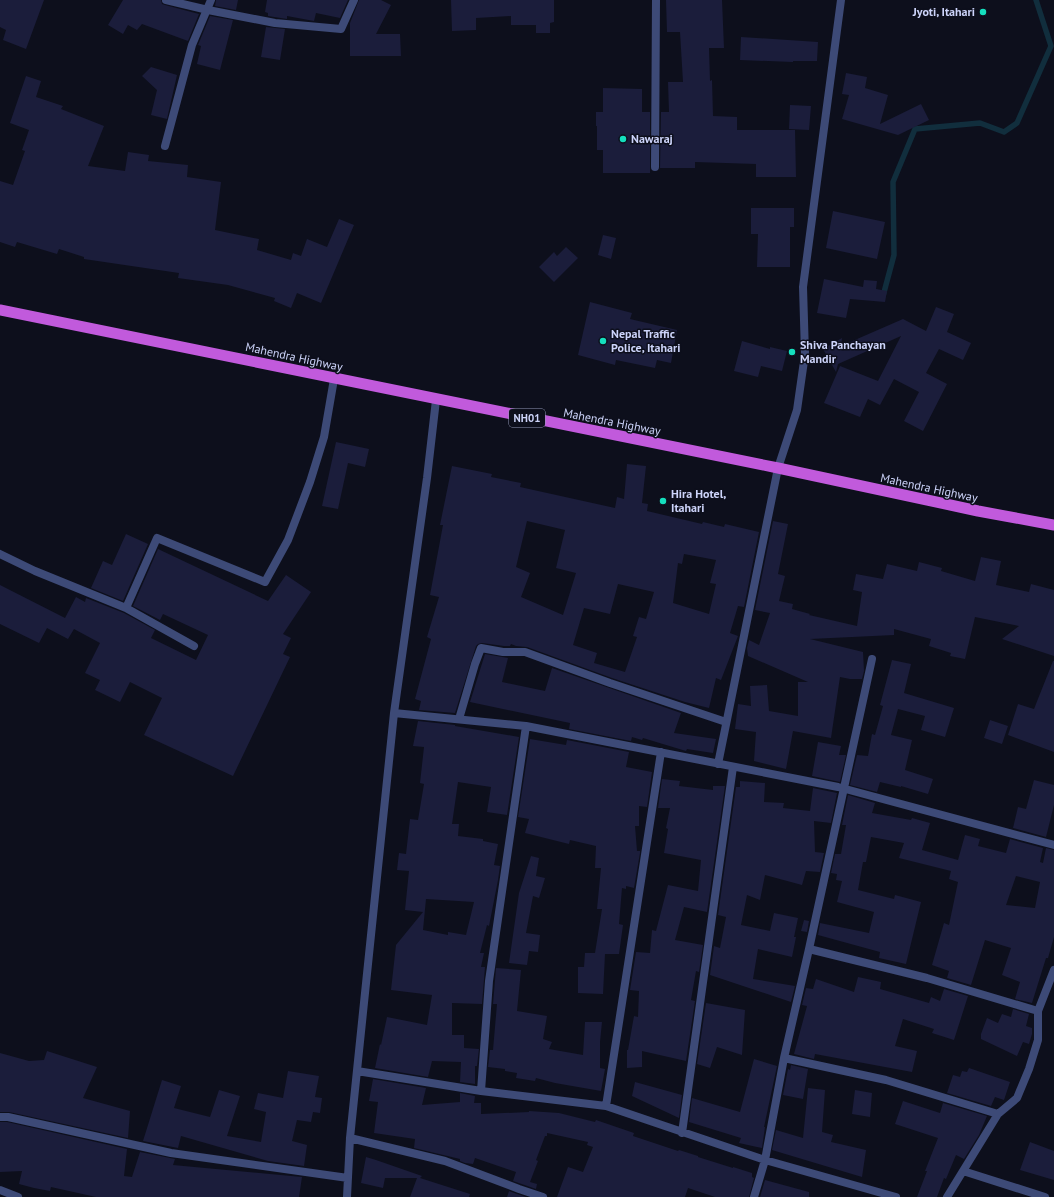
<svg xmlns="http://www.w3.org/2000/svg" width="1054" height="1197" viewBox="0 0 1054 1197" font-family="'PT Sans',sans-serif">
	<rect width="100%" height="100%" fill="#0d0f1c"/>
	<g fill="none" stroke-linecap="round" stroke-linejoin="round">
		<path stroke="#112e3d" stroke-width="5.5" d="M883 296 894 255 893 182 915 129 980 123 1004 132 1017 123 1051 46 1036 0"/>
	</g>
	<path fill="#1b1d3b" fill-rule="evenodd" d="M0 0H44L26 49 3 40 6 30 0 27Z
		M123 0H161L162 4 165 5 199 14 188 41 142 24 137 30 128 25 123 34 108 25Z
		M216 0H238L236 10 215 6Z
		M267 0H348L340 18 316 13 314 21 287 16V19L268 16V13L265 12Z
		M359 0H381L391 5 376 34H400L401 56H350V23Z
		M451 0H554V22L550 23V33H536V25H511V16L476 18V30L452 31Z
		M666 0H722L724 48H709L710 81 712 80 713 116 737 117V130H795L796 177H756V164L695 162V168H660L661 112H669L668 82H683L680 32H667Z
		M210 16 233 20 220 70 197 64 201 46 198 45Z
		M266 27 285 29 280 60 261 57Z
		M741 37 818 42 817 61H793V62L740 60Z
		M151 67 177 75 167 119 151 115 157 90 142 76Z
		M846 73 867 77 865 88 888 95 880 124 921 104 929 120 898 135 842 119 849 95 842 94Z
		M26 76 41 81 36 97 63 106 61 109 104 126 88 166 125 171 128 152 149 155 148 161 188 165 187 177 221 182 215 230 259 239 257 250 291 260 293 253 301 256 307 239 327 247 339 219 354 225 321 303 297 293 291 308 274 301 275 298 228 285 178 278 179 273 84 259V257L59 249 57 254 17 242 15 247 0 242V181L13 185 25 151 22 150 29 130 10 123Z
		M603 88 642 89V112H650V173H603V150H597V126H596V112H603Z
		M790 105 811 106 809 130 789 129Z
		M751 208H794V227H790V267H757L758 234H751Z
		M833 211 885 222 877 259 826 248Z
		M603 235 616 238 611 259 598 255Z
		M566 247 578 258 554 282 539 267 554 252 557 256Z
		M824 279 863 287 864 280 877 281 876 289 887 291 885 302 850 299 846 318 817 313Z
		M590 302 632 313 630 319 677 330 671 363 657 360 655 368 616 360 615 365 578 355Z
		M936 307 954 314 947 332 971 343 963 360 939 349 926 373 947 384 923 431 904 421 919 392 894 379 880 405 868 399 860 417 824 403 840 366 878 381 901 336 838 364 836 372 823 349 842 338 841 346 903 319 926 331Z
		M742 341 770 349V347L787 351 782 371 761 366 758 377 734 371Z
		M336 442 369 449 365 467 348 463 338 509 322 506Z
		M627 464 646 466 642 503 648 504 647 511 702 524 703 522 724 527 725 524 759 532 744 607 738 606 730 633 738 636 721 680 716 678 709 708 685 702 612 678 527 647 516 646 511 644 510 646H504L482 643 478 644 476 646 455 713 419 710 421 701 415 699 431 639 427 637 439 597 430 595 443 525H440L452 466 492 474 491 477 521 483 520 487 615 508 617 497 624 499ZM527 521 565 530 556 568 576 573 563 615 521 597 530 573 516 567ZM684 554 716 560 710 583 716 584 709 614 673 603 678 563 682 564ZM618 584 654 592 646 619 639 617 633 636 637 637 625 672 594 663 597 653 573 645 584 608 610 614Z
		M773 521 788 524 778 574 785 576 779 601 793 604 792 609 810 614 809 615 857 626 862 592 853 590 856 574 883 579 887 564 917 571 919 562 942 568 941 571 975 581 981 557 1001 561 996 585 1029 592 1031 584 1054 590V656L1002 639 1019 626 975 617 965 659 950 656 951 653 929 646 931 639 894 629V635L810 639 863 652 864 671 862 679H850L840 677 831 738 793 731 786 769 754 761 756 732 735 729 738 704 751 706 750 686 767 685 769 711 798 716V682H808L748 656 747 648 749 640 759 645 770 613 755 610Z
		M126 534 148 544 123 601 91 588 103 561 112 565Z
		M158 549 268 601 286 575 311 592 283 634 291 638 283 654 290 657 233 776 144 735 162 698 130 682 120 702 95 690 100 680 85 673 100 643 74 629 68 639 47 628 39 643 0 624V585L65 618 76 597 85 602 86 598 124 613 155 630 151 638 196 660 208 635 163 614 160 620 133 606Z
		M485 654 508 658 502 682 545 691 552 668 681 713 674 733 716 739 713 753 687 749 686 751 643 738 642 740 632 737 631 741 569 729 570 723 470 702Z
		M892 660 911 664 904 693 954 708 945 737 921 730 925 716 898 709 891 735 912 740 905 770 933 779 928 794 901 786V787L880 782 877 792 850 785 857 755 868 756 872 734 875 735 883 706 880 705Z
		M1053 661H1054V752L1008 735 1018 704 1034 709Z
		M990 720 1008 726 1002 744 984 738Z
		M418 721 455 725V726L519 737 507 815 487 812 491 787 458 782 452 824H459L458 836 483 839V841L498 844 494 865 500 866 498 880 489 926 487 925 480 953H484L481 967H485L482 1004 452 1003V1035H464V1048L479 1049 477 1066H475V1084L460 1082 461 1062 432 1061 428 1077 375 1068 380 1044 381 1045 387 1017 427 1025 432 995 391 990 396 945 423 912 405 910 409 871 397 870 399 853 406 854 410 819 418 820 424 784 420 783 424 747 413 746ZM426 899 474 902 466 935 448 932V935L423 930Z
		M530 739 566 745 567 740 629 752 626 767 652 772 647 807 639 806V826H635L637 851H640V853L634 888 626 886V889L622 888 619 924 623 925 619 954H605L603 994 578 993V967H584L585 953H595L602 909H597L601 868H595L596 846 570 840 569 844 525 833 529 819 518 817Z
		M818 742 841 746 839 755H846L840 782 812 776Z
		M662 779 680 781 679 786 713 790V786H725L707 912 684 907 675 940 703 945 699 972 696 971 691 1000 695 1001 686 1061 642 1051V1067L627 1068V1050H628L634 1016 638 1017 639 991 630 990 636 952 650 953 652 930 656 931 668 885 698 891 701 860 664 853 668 829 666 828 670 808H658Z
		M1034 780 1054 785V805L1046 837 1013 828 1018 807 1026 809Z
		M740 781 765 783 764 802 784 803 783 808 810 811 813 788 837 793 831 823 814 821 815 852 824 853 820 872 806 871 802 885 765 875 760 900 747 895 741 925 770 931 774 913 798 918 794 937H796L792 957 758 949 753 979 795 986 791 1002 710 975 714 946 720 948 726 917 718 915 736 787H740Z
		M848 795 875 803 872 813 911 820 912 818 930 823 922 850 958 860 965 835 980 839 978 846 1006 853 1010 839 1043 848 1040 862 1043 863 1046 848 1054 850V937L1048 958H1046L1032 1003 1015 999 1020 982 1002 975 1011 948 985 940 971 985 947 978 949 971 932 965 944 923 949 925 958 882 949 879 951 871 899 858 904 843 871 837 866 862H863L858 890 894 899 895 895 921 902 906 964 879 958 880 952 818 935 820 923 869 933 874 912 837 902 842 881 836 880 837 874 831 873 835 854H841L846 825H842ZM1016 876 1040 882 1035 908 1006 905Z
		M531 856 539 858 536 876 545 878 539 898 533 896 526 933 540 935 538 952 529 951 527 965 509 963 519 893Z
		M804 920 809 921 807 932 801 931Z
		M496 968 521 970 517 1011 547 1016 543 1039 552 1042 549 1049 583 1055 585 1022H602L600 1042V1068L605 1069 601 1091 555 1083 536 1078 535 1081 516 1078 517 1073 505 1071V1069L488 1067 490 1050H493L497 1004H493Z
		M858 977 881 982 880 989 929 1003 931 997 940 1001 944 989 968 996 954 1040 932 1033 934 1029 903 1019 895 1046 917 1051 912 1072 815 1054 814 1059 794 1054 807 1006 802 1005 806 988 813 989 816 979 854 992Z
		M706 1003 745 1010 742 1055 717 1047 710 1068 697 1064Z
		M1013 1009 1029 1014 1026 1026 1032 1028V1034L1029 1044 1023 1042 1017 1056 981 1039V1034L987 1018 998 1023 1002 1014 1011 1017Z
		M47 1051 97 1067 83 1098 130 1111 128 1138 9 1112H0V1053L29 1061 44 1060Z
		M754 1059 777 1066 764 1127H765L762 1148 757 1147 739 1143 741 1138 689 1122 692 1098 740 1112Z
		M791 1065 808 1069 803 1099 783 1095 788 1069 790 1070Z
		M969 1068 1010 1082 1004 1100 995 1097 991 1106 947 1093 953 1075 960 1077 962 1071 967 1072Z
		M288 1071 319 1076 315 1097 322 1098 320 1113 313 1112 311 1122 297 1120 292 1141 307 1145 304 1166 268 1161 181 1136 178 1148 143 1141 162 1080 181 1086 174 1108 210 1117 219 1090 240 1096 227 1136 261 1142 266 1112 254 1109 258 1093 283 1098Z
		M373 1079 426 1088 422 1105 460 1102V1093L475 1096 474 1103H481V1114L529 1112V1111L559 1113 595 1122 596 1120 634 1133 633 1136 678 1151 679 1150 698 1156V1157L733 1168V1167L752 1173V1177L754 1178 749 1197H715L688 1188 685 1197H557L568 1167 583 1172 593 1147 587 1145 588 1142 547 1133V1136H545L536 1160 538 1161 530 1182 537 1184 536 1189 513 1181 516 1172 475 1158 473 1164 465 1163 460 1161V1159L414 1148 415 1139 374 1133 378 1102 369 1101Z
		M635 1082 682 1095 679 1118 632 1096Z
		M808 1088 825 1090 822 1132 833 1135 831 1142 866 1150 862 1177 772 1150 776 1130 803 1138Z
		M855 1090 872 1093 870 1117 852 1114Z
		M903 1101 940 1113 943 1103 987 1116 979 1135 964 1159 956 1155 946 1179 944 1178 937 1197H917L927 1171H925L938 1138 895 1124Z
		M0 1122H7L127 1149 124 1176 132 1177 140 1152 175 1159 173 1165 302 1177 299 1197H96L51 1187 50 1191 34 1188 19 1184 22 1171 0 1172Z
		M1030 1142 1054 1151V1180L1020 1170Z
		M366 1157 376 1160 422 1176 420 1178 470 1194 469 1197H410L417 1178H385L383 1188 361 1183Z
		M765 1180 809 1192V1197H760Z
		M509 1191 517 1194 526 1197H507Z"/>
	<g fill="none" stroke-linecap="round" stroke-linejoin="round">
		<path stroke="#3d4a77" stroke-width="8" d="M0 554 35 571 126 608 194 646
			M126 608 157 538 265 582 288 540 310 482 324 437 334 379"/>
		<path stroke="#3d4a77" stroke-width="8" d="M166 0 208 10 275 23 341 29 354 0
			M165 146 192 45 211 0
			M655 167 656 0
			M394 713 526 726 838 787 1054 845
			M459 719 475 664 481 648 503 652H525L610 683 726 722
			M718 764 778 468 797 410 805 354 803 287 841 0
			M809 949 927 978 1038 1011
			M784 1058 886 1080 998 1114
			M357 1071 481 1091 606 1106 765 1160 896 1197
			M481 1091 489 981 526 726
			M606 1106 661 752
			M0 1117H8L171 1153 348 1178
			M682 1133 733 767
			M350 1138 445 1161 519 1189 543 1197
			M963 1171 1045 1197
			M0 1190 18 1197
			M347 1197 350 1138 394 713 427 478 436 400
			M754 1197 765 1160 784 1058 809 949 872 659
			M947 1197 998 1114 1017 1098 1029 1069 1038 1040V1011L1054 970"/>
		<path stroke="#c15adc" stroke-width="11" d="M0 310 778 468 978 511 1054 525"/>
	</g>
	<g fill="#15dfbe" stroke="#0d0f1c" stroke-width="1.5">
		<circle cx="983" cy="12" r="4"/>
		<circle cx="623" cy="139" r="4"/>
		<circle cx="603" cy="341" r="4"/>
		<circle cx="792" cy="352" r="4"/>
		<circle cx="663" cy="501" r="4"/>
	</g>
	<g text-anchor="middle" stroke-width="3" stroke-linejoin="round" paint-order="stroke">
		<rect fill="#0d0f1c" stroke="#9399b7" stroke-width="1" x="509" y="409" width="36" height="18" rx="3"/>
		<g font-size="11" font-weight="bold" fill="#cdd4fa">
			<text x="527" y="422">NH01</text>
		</g>
		<g font-size="12" font-weight="bold" fill="#cdd4fa" stroke="#0d0f1c" text-anchor="start">
			<text x="975" y="16" text-anchor="end">Jyoti, Itahari</text>
			<text x="631" y="143">Nawaraj</text>
			<text x="611" y="338">Nepal Traffic<tspan x="611" dy="14">Police, Itahari</tspan></text>
			<text x="800" y="349">Shiva Panchayan<tspan x="800" dy="14">Mandir</tspan></text>
			<text x="671" y="498">Hira Hotel,<tspan x="671" dy="14">Itahari</tspan></text>
		</g>
		<g font-size="12" fill="#cdd4fa" stroke="#0d0f1c">
			<text transform="translate(294 357) rotate(12)" y="4">Mahendra Highway</text>
			<text transform="translate(612 422) rotate(11)" y="4">Mahendra Highway</text>
			<text transform="translate(929 488) rotate(12)" y="4">Mahendra Highway</text>
		</g>
	</g>
</svg>
